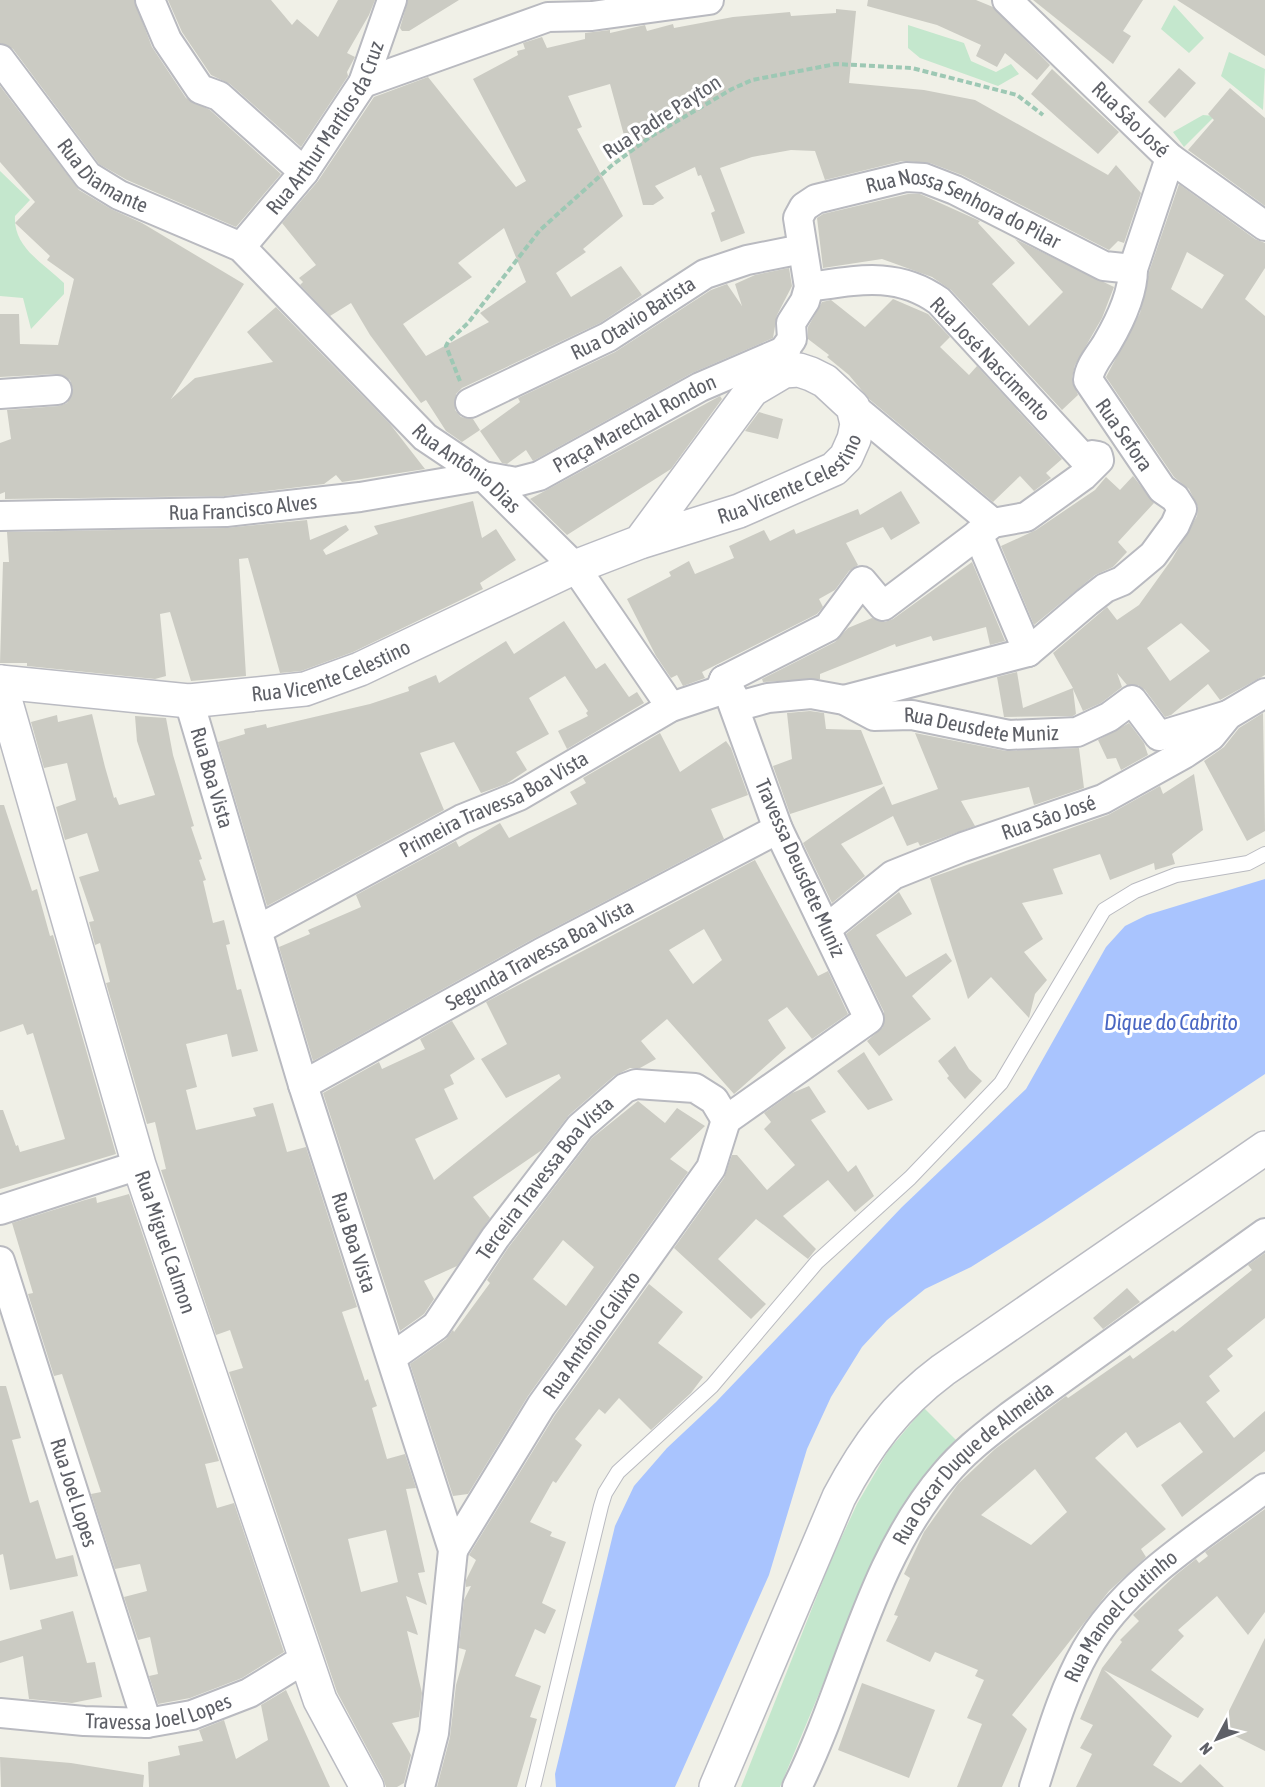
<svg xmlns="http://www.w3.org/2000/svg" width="1265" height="1787" viewBox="0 0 1265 1787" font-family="'Asap Condensed',sans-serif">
	<rect width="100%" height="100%" fill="#f0f0e7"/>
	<path fill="#c4e7cd" d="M1174 5 1204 38 1189 53 1161 29Z
		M908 25 964 43 971 61 996 72 1011 64 1019 74 998 86 920 58 908 48Z
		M1229 52 1265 69 1263 110 1221 76Z
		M1203 115 1215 116 1184 147 1173 132Z
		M0 171 30 200 15 216C13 247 43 263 64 283V294L31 329 23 298 0 296Z
		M924 1408 956 1440 921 1486 866 1581 780 1787H741L832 1558 857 1504 888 1451Z"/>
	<path fill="#a9c4fe" d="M1265 879V1074L1044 1221 971 1267 925 1289 887 1320 862 1347 831 1397 807 1449 769 1575 675 1787H556L555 1774 615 1526 634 1486 667 1448 716 1402 902 1207 1026 1089 1106 947 1125 926 1147 915Z"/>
	<path fill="#cbcbc3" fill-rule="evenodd" d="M0 0H134L152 47 186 98 210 110 281 174 236 227 127 180 99 164 13 49 0 43Z
		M168 0H271L292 25 297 19 318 37 338 0H375L369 15 347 53 355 57 347 72 348 76 301 147 230 84 211 75 182 32Z
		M408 0H459L409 31H402L400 28Z
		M868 0H976L993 7 1050 65 1037 80 1005 53 997 67 976 56 981 45 937 25 867 6Z
		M1033 0H1143L1123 31 1131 36 1113 64Z
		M1177 0H1265V56Z
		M836 9 856 11 849 83 924 90 975 100 1108 175 1116 165 1141 193 1124 243 1118 241 1109 250 962 175 930 163 902 161 825 180 815 151 791 150 752 157 720 168 745 233 721 242 711 213 715 211 701 175 698 176 695 167 655 186 664 198 653 205H643L610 84 568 96 582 127 577 129 623 216 583 249 586 252 556 273 571 297 621 266 642 295 600 323 462 388 456 394 455 410 461 417 473 419 480 430 462 442 446 431 426 400 421 403 370 335 351 303 330 316 300 285 303 282 299 278 316 265 282 223 318 181 374 97 428 77 516 187 526 181 473 79 518 55 517 51 525 49 523 43 542 37 547 48 585 39V33L610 30V33L645 25 647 31 673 24 674 28 733 17 790 12 791 16 836 13ZM504 228 526 282 480 313 489 322 426 356 403 324 472 277 458 263Z
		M1179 68 1196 83 1165 118 1148 102Z
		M1052 69 1119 132 1098 154 1031 94Z
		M0 86 79 190 111 209 142 223 244 284 171 399 195 378 273 362 247 332 276 307 390 424 425 469 342 482 336 475 324 484 225 496 5 499V492L0 494V443L11 439 7 410 59 406 67 403 73 389 70 380 56 374 0 377V314H19L20 344 58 345 74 279 47 260 50 256 15 223 35 202 0 162Z
		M1230 88 1265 118V206L1188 150 1214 120 1208 114Z
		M1179 184 1255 239 1265 243V268L1245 299 1265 316V675L1220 700 1208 684 1171 715 1165 717 1145 690 1138 685H1127L1117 673 1122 687 1101 703 1083 711 1073 689 1076 714 1073 716 1004 717 997 677 1017 672 1023 708 1073 688 1053 653 1107 607 1117 620 1139 605 1172 559 1197 516 1198 507 1189 489 1174 477 1106 377 1140 313 1149 272ZM1187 252 1224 275 1202 309 1171 289ZM1181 623 1210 651 1170 681 1147 648Z
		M908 194H920L980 221 978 223 1015 263 992 284 1029 326 1063 292 1015 239 1114 287 1102 318 1075 365 1072 378 1078 395 1062 410 951 290 932 277 882 259 823 268 817 218 823 214Z
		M789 268 792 286 777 315 773 338 692 373 533 461 526 450 507 464 502 463 480 431 520 402 518 398 615 352 711 290 727 284 742 306 735 284 755 275Z
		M893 299 928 314 950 337 940 347 969 375 977 366 1062 459 1046 473 1051 478 1034 491 1020 476 993 502 869 399 849 375 827 357 829 355 808 339V327L822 302 831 300 865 327Z
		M720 396 722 399 671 469 567 535 530 499Z
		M759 412 783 419 778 439 745 431Z
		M1133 476 1154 503 1118 542 1127 552 1113 567 1095 575 1034 625 1001 546 1036 530 1095 490 1106 477 1120 490Z
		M901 491 920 523 891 540 883 527 846 543 858 565 849 571 835 590 819 599 823 607 817 614 702 672 705 678 683 686 677 675 671 678 656 656 627 599 671 576 669 572 689 561 695 574 734 558 729 546 764 530 770 541 794 529 796 534 858 509 860 515Z
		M473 501 482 538 496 529 516 560 480 583 483 589 463 599 353 652 301 671 280 673 248 558 239 559 246 676 191 681 170 612 160 614 166 676 155 679 27 666V663H0L3 562H9L7 532 226 528 307 520 310 540 346 525 349 530 323 550 326 555 378 534 374 526Z
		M972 562 1005 641 990 645 986 627 933 641 931 636 896 647 895 644 820 674V679L763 682 762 679 835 642 848 628 872 618 885 622 893 619Z
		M564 621 596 669 605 663 629 697 637 692 644 703 567 749 558 731 588 716 586 713 588 711 565 676 529 698 549 734 516 752 527 770 506 784 481 793 454 742 420 753 444 810 267 906 218 742 245 734 244 729 266 724 267 728 370 704 409 691 408 687 436 675 439 683 506 641 514 654Z
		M810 711 824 713 826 729 861 730 883 784 790 814 773 766 792 759 787 713Z
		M1263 713 1265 831 1247 841 1204 761 1224 747 1239 728Z
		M92 714 105 767 114 798 116 797 119 805 155 795 137 741 135 716 166 718 173 755 194 826 191 827 202 859 199 860 206 880 203 881 213 923 224 920 230 944 226 945 237 990 241 989 258 1051 232 1057 227 1034 186 1044 197 1087 186 1090 196 1130 256 1116 253 1108 273 1103 287 1152 306 1147 357 1307 342 1312 365 1381 368 1379 372 1392 377 1406 372 1408 387 1459 405 1454 416 1488 406 1489 425 1572 418 1573 427 1605 406 1596 418 1635 407 1631 422 1693 419 1717 392 1723 411 1755 404 1783 397 1787H386L383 1778 337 1692 229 1372 243 1368 230 1330 216 1335 161 1170 166 1169 155 1122 147 1124 106 983 110 982 100 943 95 945 89 922 94 921 79 877 99 871 87 833 65 840 56 807 76 800 67 763 44 768 31 722 57 715 58 722ZM386 1530 398 1582 361 1592 348 1539Z
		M1129 723 1144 743 1148 755 1121 770 1116 758 1107 759 1098 740Z
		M660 733 680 772 726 741 731 748 748 795 711 809 724 839 533 939 313 1061 279 947 310 934 308 930 361 907 356 895 456 841 459 847 500 823 509 838 577 804 570 792 586 783 583 778Z
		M915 733 1006 751 1079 748 1084 788 1034 805 1029 787 961 801 975 826 920 846 918 842 907 846 893 816 841 844 865 876 832 903 803 843 884 786 892 805 938 789Z
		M1194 774 1203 830 1172 854 1175 864 1155 870 1154 863 1110 880 1100 854 1053 869 1063 894 1022 903 1043 939 1024 952 1047 980 1035 994 1029 1018 991 977 968 999 930 878 1108 815 1160 786 1163 794Z
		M0 805H4L32 891 37 889 50 936 53 935 116 1154 0 1189V1110H3L16 1146 18 1145 20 1152 65 1139 33 1033 27 1035 23 1024 0 1032Z
		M755 860 818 976 828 971 848 1014 812 1039 787 1007 768 1020 786 1048 734 1094 667 1019 641 1041 656 1059 640 1068H630L614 1076 569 1115 542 1150 473 1197 490 1218 457 1266 424 1281 434 1299 424 1314 400 1331 323 1093 379 1062 382 1069 425 1049 420 1039 452 1021 475 1059 450 1075 454 1084 444 1089 458 1119 415 1139 434 1180 561 1078 559 1074 506 1098 481 1059 507 1044 486 1002ZM704 929 722 960 693 984 669 950Z
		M899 892 912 914 876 935 906 977 946 953 952 961 912 996 931 1019 879 1056 867 1041 883 1027 884 1012 846 934Z
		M955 1046 969 1069 982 1081 965 1099 947 1078 949 1076 938 1061Z
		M864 1052 893 1100 868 1110 837 1071Z
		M809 1086 826 1112 811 1120 848 1172 856 1165 874 1196 855 1212 828 1180 783 1216 816 1249 808 1259 756 1219 718 1259 766 1304 751 1319 674 1248 724 1178 732 1155H737L767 1190 795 1165 764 1129 771 1122 764 1113 792 1093Z
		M638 1101 665 1123 677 1108 705 1126 670 1159 688 1172 528 1396 468 1494 453 1496 410 1364 446 1339 453 1330 454 1332 490 1283 487 1280 508 1248 592 1138ZM563 1240 594 1267 566 1306 533 1279Z
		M129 1194 219 1461 205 1464 217 1508 234 1503 284 1652 242 1678 190 1698 158 1704 149 1676 158 1674 150 1637 138 1640 124 1597 147 1591 140 1564 115 1569 91 1494 101 1492 62 1374 54 1376 28 1294 33 1293 12 1223 85 1200 96 1197 97 1203Z
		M1265 1253V1318L1227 1349 1233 1356 1209 1376 1220 1391 1206 1402 1234 1438 1265 1411V1451L1182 1517 1161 1485 1203 1452 1180 1422 1137 1448 1126 1432 1095 1458 1166 1529 1141 1549 1146 1557 1109 1591 1012 1715 1027 1729 1002 1787H957L982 1724 967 1718 984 1680 975 1676 978 1670 935 1652 930 1662 886 1641 898 1616 894 1615 910 1578 904 1574 924 1532 958 1484 995 1449 1066 1396 1068 1398 1130 1355 1133 1359 1173 1330 1175 1332 1252 1270 1248 1265ZM1035 1469 1067 1512 1031 1545 981 1515Z
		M649 1284 683 1312 658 1343 703 1377 691 1393 651 1430 619 1398 605 1414 599 1409 575 1439 582 1445 556 1483 553 1481 530 1522 552 1532 550 1536 566 1542 542 1603 556 1610 545 1634 535 1629 515 1676 541 1686 530 1717 537 1719 517 1787H437L450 1737 456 1685 466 1650 459 1648 464 1600 471 1586 466 1587V1580L476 1560 469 1555 555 1415Z
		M1127 1288 1140 1302 1103 1329 1093 1318Z
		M0 1386H6L21 1438 12 1440 30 1503 38 1500 56 1559 73 1555 78 1576 10 1590 3 1554 0 1555Z
		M1265 1509V1612L1248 1635 1217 1596 1178 1630 1184 1636 1151 1670 1204 1709 1198 1718 1104 1670 1172 1736 1153 1765 1181 1783 1200 1764 1224 1787H1076L1092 1754 1080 1748 1093 1725 1080 1719 1102 1668 1122 1642 1120 1640 1139 1621 1133 1615 1177 1574 1196 1559 1199 1563 1208 1556 1205 1552Z
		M73 1611 87 1663 95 1662 102 1697 72 1703 29 1699 23 1656 0 1663V1641L42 1629 40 1620Z
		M1265 1638V1751L1223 1730V1723Z
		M862 1683 935 1710 909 1778 838 1750Z
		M286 1690 330 1787H149L148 1762 180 1755 178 1746 203 1741 199 1730 224 1720 236 1759 268 1740 261 1705Z
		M0 1757 71 1763 144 1775 143 1787H1Z"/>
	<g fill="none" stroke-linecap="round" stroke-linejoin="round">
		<defs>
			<path id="lane" d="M533 1787 601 1506 605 1493 618 1472 712 1386 817 1262 910 1178 1001 1083 1104 910 1135 891 1176 875 1248 863 1265 854"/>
			<g id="street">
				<path d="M150 0 167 40 200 89 219 96 304 172"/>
				<path id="s1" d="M1007 0 1170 158 1265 226"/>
				<path id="s2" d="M0 59 88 176 119 195 241 247 425 437 483 476 575 567 671 707"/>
				<path d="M363 83 548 17 592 16 709 0"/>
				<path id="s3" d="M241 247 304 172 363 83 392 0"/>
				<path id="s4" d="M775 363 792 339 791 323 805 301 809 287 798 218 804 207 816 199 906 177 924 178 955 190 1104 266 1133 269"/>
				<path d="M0 394 57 390"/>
				<path id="s5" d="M470 403 608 337 705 274 747 260 802 249"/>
				<path d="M853 407 993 523"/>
				<path id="s6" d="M0 516 226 512 360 497 483 476 516 482 539 476 700 387 786 350"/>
				<path d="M978 534 1028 652"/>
				<path d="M724 680 828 627 862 581 883 606 993 523 1026 517 1083 476 1099 460 1098 456 1092 455 1085 460 939 301C897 271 858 280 809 287"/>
				<path id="s7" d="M724 680 739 706 768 698 811 694 844 700 874 716 912 715 1009 735 1077 732 1109 717 1132 700 1159 736 1228 715"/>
				<path d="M844 700 1028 652 1087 602 1105 588 1122 581 1153 555 1175 525 1182 509 1175 498 1162 489 1088 380C1089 366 1100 355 1107 343 1120 321 1133 294 1133 269L1170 158"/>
				<path id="s8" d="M189 701 303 1085 453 1550 434 1733 420 1787"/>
				<path id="s9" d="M259 929 462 819 519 796 671 707 719 691 724 680"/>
				<path id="s10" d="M826 929 893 875 963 847 1103 799 1184 754 1211 736 1228 715 1265 693"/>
				<path id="s11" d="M303 1085 541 953 778 829"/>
				<path d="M726 1120 869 1019 778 829 727 688"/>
				<path d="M0 1210 139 1165"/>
				<path id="s12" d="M0 1261 147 1723"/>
				<path id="s13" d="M392 1357 436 1326 495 1238 580 1127 625 1088 636 1084 695 1088 714 1100 726 1120"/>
				<path id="s14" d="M453 1550 541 1406 711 1168 726 1120"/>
				<path id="s15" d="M0 1713 84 1721 147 1723 192 1715 249 1693 306 1658"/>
				<path id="s16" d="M797 1787C848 1685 869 1562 945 1474 964 1451 987 1434 1010 1416L1265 1233"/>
				<path id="s17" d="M1034 1787C1049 1741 1062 1692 1086 1650 1126 1580 1202 1536 1265 1488"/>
			</g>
			<g id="secondary">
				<path id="s18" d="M0 682 189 701 305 689 360 669 575 567 640 542 739 511 834 469 846 457 854 439 857 424 853 407 825 381 811 374 799 370 784 371 752 390 640 542"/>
				<path id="s19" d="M0 682 139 1165 320 1700 367 1787"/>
				<path d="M716 1787 839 1497C866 1446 896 1405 943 1370L1265 1148"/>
			</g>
		</defs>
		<use href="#lane" stroke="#b9bac0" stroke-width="16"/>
		<use href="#street" stroke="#b9bac0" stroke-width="32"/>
		<use href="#secondary" stroke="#babbc2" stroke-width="36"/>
		<path stroke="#9dc8b4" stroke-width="4" stroke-dasharray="6 3" stroke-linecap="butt" d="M460 381 446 346 448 342 468 323 540 230 611 166 650 137 732 89 752 80 836 64 912 68 1017 95 1043 115"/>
		<use href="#lane" stroke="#fff" stroke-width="14"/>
		<use href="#street" stroke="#fff" stroke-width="28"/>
		<use href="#secondary" stroke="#fff" stroke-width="33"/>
	</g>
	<g text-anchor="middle" stroke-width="6" stroke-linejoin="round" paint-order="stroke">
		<g font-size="21" fill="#5e6067" stroke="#fff">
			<text transform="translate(662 117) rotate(-33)" y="7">Rua Padre Payton</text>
			<text dy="7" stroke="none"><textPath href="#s1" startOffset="172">Rua Sâo José</textPath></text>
			<text dy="7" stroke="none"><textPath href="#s3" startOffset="147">Rua Arthur Martios da Cruz</textPath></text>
			<text dy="7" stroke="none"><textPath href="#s2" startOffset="158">Rua Diamante</textPath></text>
			<text dy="7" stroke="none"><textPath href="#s4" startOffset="339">Rua Nossa Senhora do Pilar</textPath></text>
			<text dy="7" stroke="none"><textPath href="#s5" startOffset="184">Rua Otavio Batista</textPath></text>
			<text transform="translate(990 359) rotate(46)" y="7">Rua José Nascimento</text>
			<text dy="7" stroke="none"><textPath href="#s6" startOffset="652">Praça Marechal Rondon</textPath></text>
			<text transform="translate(1124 435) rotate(55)" y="7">Rua Sefora</text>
			<text dy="7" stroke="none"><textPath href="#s2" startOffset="632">Rua Antônio Dias</textPath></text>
			<text dy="7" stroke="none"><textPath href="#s18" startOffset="838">Rua Vicente Celestino</textPath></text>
			<text dy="7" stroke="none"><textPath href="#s6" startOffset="243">Rua Francisco Alves</textPath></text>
			<text dy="7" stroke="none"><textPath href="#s18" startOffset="336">Rua Vicente Celestino</textPath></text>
			<text dy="7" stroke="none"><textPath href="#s7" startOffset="279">Rua Deusdete Muniz</textPath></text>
			<text dy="7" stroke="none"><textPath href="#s8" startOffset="80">Rua Boa Vista</textPath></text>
			<text dy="7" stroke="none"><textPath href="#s9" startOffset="266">Primeira Travessa Boa Vista</textPath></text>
			<text dy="7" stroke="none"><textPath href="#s10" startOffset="252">Rua Sâo José</textPath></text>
			<text transform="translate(800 868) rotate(66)" y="7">Travessa Deusdete Muniz</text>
			<text dy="7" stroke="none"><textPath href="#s11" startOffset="270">Segunda Travessa Boa Vista</textPath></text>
			<text dy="7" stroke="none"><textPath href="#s13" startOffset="238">Terceira Travessa Boa Vista</textPath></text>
			<text dy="7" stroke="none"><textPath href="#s19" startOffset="584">Rua Miguel Calmon</textPath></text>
			<text dy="7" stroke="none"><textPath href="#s8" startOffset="566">Rua Boa Vista</textPath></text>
			<text dy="7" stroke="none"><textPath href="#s14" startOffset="256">Rua Antônio Calixto</textPath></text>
			<text dy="7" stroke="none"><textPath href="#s16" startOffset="375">Rua Oscar Duque de Almeida</textPath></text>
			<text dy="7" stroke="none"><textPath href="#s12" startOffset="243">Rua Joel Lopes</textPath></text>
			<text dy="7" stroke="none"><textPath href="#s17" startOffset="195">Rua Manoel Coutinho</textPath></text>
			<text dy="7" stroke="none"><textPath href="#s15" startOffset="160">Travessa Joel Lopes</textPath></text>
		</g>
		<g font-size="22" font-style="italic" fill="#4a67c3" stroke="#fff">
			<text x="1171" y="1030">Dique do Cabrito</text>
		</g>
	</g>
	<g transform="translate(1217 1739) rotate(229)" stroke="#ffffff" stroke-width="4.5" paint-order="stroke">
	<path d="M0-4.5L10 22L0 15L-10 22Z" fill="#5e6067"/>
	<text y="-9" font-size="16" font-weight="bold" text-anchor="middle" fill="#5e6067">N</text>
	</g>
</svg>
